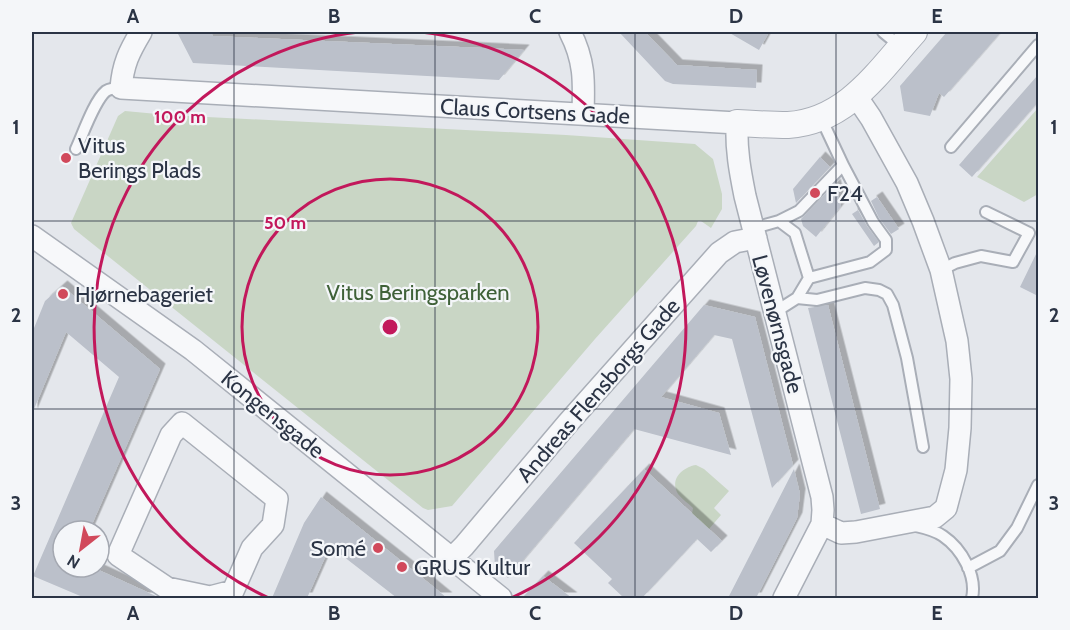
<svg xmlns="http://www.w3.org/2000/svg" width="1070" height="630" viewBox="0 0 1070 630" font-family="Cabin,sans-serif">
	<defs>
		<filter id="shadow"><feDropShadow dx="5.5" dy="-5.5" stdDeviation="0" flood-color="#0004"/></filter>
	</defs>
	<rect width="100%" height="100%" fill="#e4e7ec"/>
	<path fill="#c9d6c5" d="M1038 108V194L1024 202 977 177Z
		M125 111 168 115 566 135 695 144 713 159 722 194V209L711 228 701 221H698L696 226 595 339 452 506 428 510 423 508 74 229 71 223 118 116Z
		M696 465 704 469 729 491 714 508 721 515 709 529 692 514 693 508C689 504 682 499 678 494 669 479 683 467 696 465Z"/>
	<path fill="#bbc0ca" filter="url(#shadow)" d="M177 32H210L213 36 524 50 499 80 193 63Z
		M619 32H645L677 65 757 70 756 88 673 84 665 81Z
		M728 32H769L759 50Z
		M947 32H1001L944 97 939 93 930 116 904 111 900 86Z
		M1038 75V102L972 177 959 165Z
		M820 157 830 167 796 203 793 189Z
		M835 184 841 206 816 237 803 226 801 219Z
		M877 197 899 229 891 234 879 218 871 201Z
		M858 210 867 226 879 242 874 246 852 214Z
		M1038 250V296L1020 287Z
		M62 286 160 369 89 531H63V567H92L160 598H85L33 576 119 377 66 332 32 414V333L45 301Z
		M704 305 755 317 793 465 772 488 732 339 714 335 661 397 719 413 731 455 634 429 508 578 495 567 494 551Z
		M828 305 880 509 861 514 808 308Z
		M644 469 722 541 711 552 697 539 642 598H624L608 583 612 579 574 543Z
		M794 469 800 494 797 518 756 598H728Z
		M321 497 430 584 447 598H397L330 546 307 598H272L304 523Z
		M543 576 572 598H522Z"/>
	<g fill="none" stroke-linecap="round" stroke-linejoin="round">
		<defs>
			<path id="service" d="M883 32 900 46
				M951 147 1038 45
				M76 149C83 134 94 101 106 91 111 88 116 88 121 88
				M779 221 795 233 809 278
				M754 228 779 221 799 211 843 165 821 118
				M941 270 955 263 981 256 1013 262 1029 233 986 212
				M797 298 817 300 865 288 879 290 887 294 893 305 907 358 923 447
				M775 312 797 298 809 278 870 262 886 250V240L873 222 843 165
				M916 526C925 528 936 531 943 536 962 549 977 576 972 598
				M968 568 1000 551 1017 528 1038 485"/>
			<path id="minor" d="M141 32C129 52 123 64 121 88L737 123C736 150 740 171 745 196L822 497 823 510 822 524 784 598
				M570 32C585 61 584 82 583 114
				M32 236 193 350 501 598
				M182 423 277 499 273 525 252 548 233 591 210 597 167 588 118 555 171 435Z
				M822 524 841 533 856 532 935 517 946 508 956 470 960 428 961 379 957 341 941 270 923 221 907 183 871 118 856 96
				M452 558 464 546 567 424 719 253 735 242 756 238"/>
			<path id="tertiary" d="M737 123C754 124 771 125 788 125 847 121 878 72 914 32"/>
		</defs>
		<use href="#service" stroke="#a9aeb7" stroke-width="14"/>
		<use href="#minor" stroke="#a9aeb7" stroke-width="24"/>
		<use href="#tertiary" stroke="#a9aeb7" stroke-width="28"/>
		<use href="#service" stroke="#f7f8fa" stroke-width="10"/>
		<use href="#minor" stroke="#f7f8fa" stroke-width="21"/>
		<use href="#tertiary" stroke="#f7f8fa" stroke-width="26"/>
	</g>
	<path fill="none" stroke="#2b3445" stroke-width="1.5" stroke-opacity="0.55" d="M234 32V598M435 32V598M635 32V598M836 32V598M32 221H1038M32 409H1038"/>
	<g fill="none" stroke="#c2185b" stroke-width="3">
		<circle cx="390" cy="327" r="148"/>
		<path d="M269 598A297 297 0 0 1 359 32M421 32A297 297 0 0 1 511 598"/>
	</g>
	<g fill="#d1495b" stroke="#f4f6f9" stroke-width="2">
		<circle cx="66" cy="158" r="6"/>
		<circle cx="815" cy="193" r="6"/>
		<circle cx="63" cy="294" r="6"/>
		<circle cx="378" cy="548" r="6"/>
		<circle cx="402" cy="567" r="6"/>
	</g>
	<g text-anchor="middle" stroke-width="4.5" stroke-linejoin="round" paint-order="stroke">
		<g font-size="22" fill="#2b3445" stroke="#f4f6f9">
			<text transform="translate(535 111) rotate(3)" y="8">Claus Cortsens Gade</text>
			<text transform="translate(778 324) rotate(75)" y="8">Løvenørnsgade</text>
			<text transform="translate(598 390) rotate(-49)" y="8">Andreas Flensborgs Gade</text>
			<text transform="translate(273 414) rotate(39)" y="8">Kongensgade</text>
		</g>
		<g font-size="22" fill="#2b3445" stroke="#f4f6f9" text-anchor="start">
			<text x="78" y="153">Vitus<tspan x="78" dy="25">Berings Plads</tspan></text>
			<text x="827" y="201">F24</text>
			<text x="75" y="302">Hjørnebageriet</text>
			<text x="366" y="556" text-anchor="end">Somé</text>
			<text x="414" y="575">GRUS Kultur</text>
		</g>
		<g font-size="22" fill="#3f6138" stroke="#f4f6f9">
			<text x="418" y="300">Vitus Beringsparken</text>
		</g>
	</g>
	<circle cx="390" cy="327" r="9" fill="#c2185b" stroke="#f4f6f9" stroke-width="3"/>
	<g font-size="18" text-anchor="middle" font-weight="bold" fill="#c2185b" stroke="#f4f6f9" stroke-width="4.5" stroke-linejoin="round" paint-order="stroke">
		<text x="180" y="123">100 m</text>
		<text x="285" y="229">50 m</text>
	</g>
	<rect width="1070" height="630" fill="none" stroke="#f4f6f9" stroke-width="66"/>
	<g transform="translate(81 549) rotate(211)"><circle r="28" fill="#f4f6f9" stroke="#a4a8b1" stroke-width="1.5"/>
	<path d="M0-4.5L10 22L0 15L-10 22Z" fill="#d1495b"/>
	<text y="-9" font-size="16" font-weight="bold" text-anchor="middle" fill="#2b3445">N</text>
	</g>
	<rect x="33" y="33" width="1004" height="564" fill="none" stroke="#2b3445" stroke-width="2"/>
	<g font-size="20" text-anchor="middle" font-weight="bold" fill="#2b3445">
		<text x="133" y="23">A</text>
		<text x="334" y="23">B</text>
		<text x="535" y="23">C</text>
		<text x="736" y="23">D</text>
		<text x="937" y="23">E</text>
		<text x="16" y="134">1</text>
		<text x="1054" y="134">1</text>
		<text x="16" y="322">2</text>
		<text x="1054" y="322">2</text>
		<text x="16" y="510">3</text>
		<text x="1054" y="510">3</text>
		<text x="133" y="620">A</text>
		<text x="334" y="620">B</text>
		<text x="535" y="620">C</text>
		<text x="736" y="620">D</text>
		<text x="937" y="620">E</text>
	</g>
</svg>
